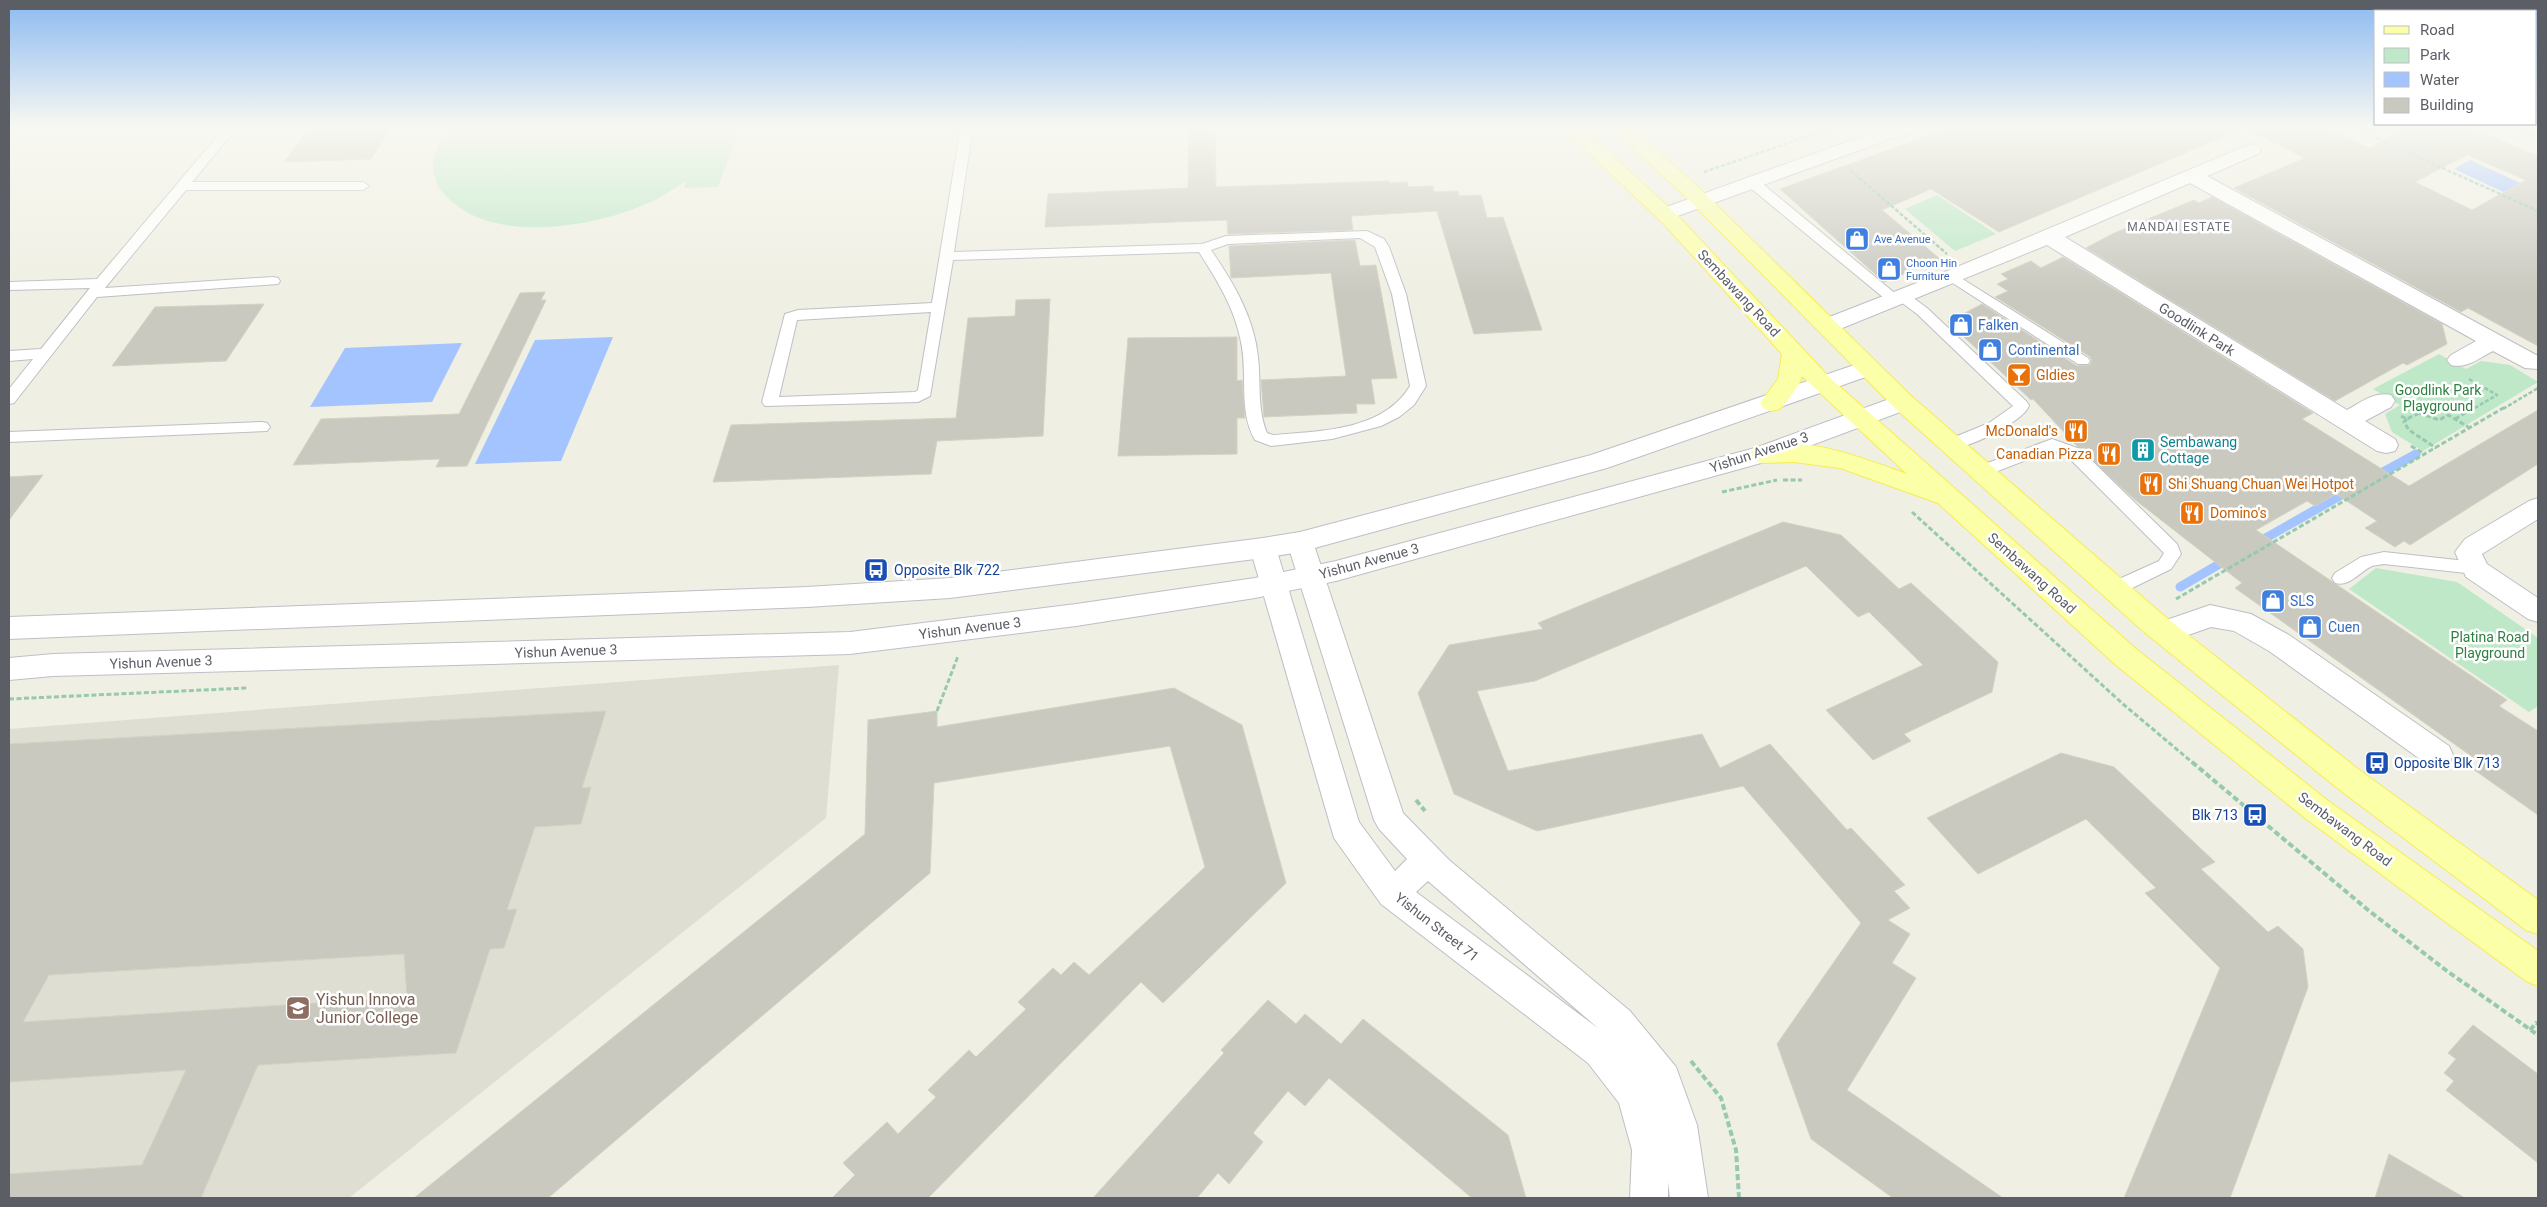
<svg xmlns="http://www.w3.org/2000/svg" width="2547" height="1207" viewBox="0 0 2547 1207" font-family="Roboto,sans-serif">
	<rect width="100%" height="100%" fill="#efefe3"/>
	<path fill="#dfded2" d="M839 665 826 818 349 1198H9V729Z"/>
	<path fill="#bee8c7" d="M449 126H741L718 187 684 188 686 181C677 187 667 193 657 199 601 227 491 247 445 195 424 172 435 148 449 126Z
		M1937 195 1996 234 1955 251 1905 209Z
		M2439 354 2466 369 2481 361 2510 365 2538 382 2423 451 2392 432 2385 414 2400 405 2373 389Z
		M2376 568 2457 582 2538 638V706L2529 712 2349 589Z"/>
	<path fill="#a3c4ff" d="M2470 160 2538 191V208L2454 169Z
		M613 337 561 461 475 464 535 340Z
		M462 343 432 402 310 407 345 348Z"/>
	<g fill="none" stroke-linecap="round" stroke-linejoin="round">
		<path stroke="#a3c4ff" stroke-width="9" d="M2374 477 2416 454
			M2257 543 2350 490
			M2180 587 2228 559"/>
	</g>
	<path fill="#cac9c0" stroke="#d4d2c1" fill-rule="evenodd" d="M311 126H393L371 159 284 162Z
		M1189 126H1215L1216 187 1389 181V183L1407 182 1408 187 1433 186 1434 192 1458 191 1459 196 1481 195 1487 218 1503 217 1542 330 1474 334 1437 211 1351 216 1353 230 1228 234 1227 220 1045 227 1048 194 1188 188Z
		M1956 126H2322L2370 148 2408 126H2466L2538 156V346L2468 308 2461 312 2234 188 2305 158 2244 128 1999 232 1931 189 1882 210 1940 259 1884 282 1780 189ZM2467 155 2526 180 2472 210 2415 182Z
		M2212 197 2442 324 2447 344 2407 365 2403 363 2335 401 2086 248 2112 234 2194 200 2199 203Z
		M1355 240 1360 266 1376 265 1397 378 1371 379 1375 404H1356L1357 413 1264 417 1261 380 1346 376 1331 273 1231 278 1229 246Z
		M2063 257 2313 413 2302 419 2409 486 2538 410V464L2410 545 2404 541 2395 547 2365 528 2377 521 2336 494 2315 506 2307 501 2256 530 2507 700 2499 706 2538 731V815L2473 769 2481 763 2235 588 2242 583 2134 499 2077 446 2033 399 2031 400 1948 322 1982 304 2077 366 2090 365 2092 360 2089 356 1995 297 2008 291 1997 284 2008 279 2001 274 2031 261 2041 268Z
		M545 292 541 300H546L467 466 436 467 440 459 293 465 321 419 459 414 520 293Z
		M1050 299 1043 436 937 441 931 474 713 482 731 425 956 418 968 318 1015 316 1016 300Z
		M264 304 226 361 112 366 155 307Z
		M1237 337V381L1242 380 1245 418H1237V454L1118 456 1128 338Z
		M43 475 9 520V477Z
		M1783 522 1841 535 1899 589 1911 583 1998 662 1992 692 1904 734 1911 741 1873 760 1826 710 1923 665 1869 612 1858 617 1806 566 1535 681 1477 691 1508 771 1702 734 1720 768 1770 744 1847 830 1851 828 1905 885 1894 891 1910 908 1888 920 1910 934 1892 963 1916 978 1847 1090 2003 1198H1893L1811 1139 1777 1044 1861 923 1743 786 1537 831 1454 794 1418 693 1449 645 1543 629 1538 623Z
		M1174 688 1242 725 1286 883 1163 1003 1141 982 928 1198H832L855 1175 843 1163 887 1122 898 1134 936 1097 928 1090 969 1050 976 1057 1026 1009 1018 1002 1053 968 1061 975 1074 962 1089 975 1205 867 1170 746 934 783 930 873 548 1198H414L865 834 868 720 937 711V727Z
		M606 711 582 788 591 787 581 824 535 827 507 910 517 909 504 948 490 949 456 1053 258 1065 201 1198H9V1174L142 1165 186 1070 9 1082V744ZM404 954 407 997 23 1022 49 975Z
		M2061 753 2114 767 2215 862 2201 869 2268 932 2278 926 2303 949 2308 987 2230 1198H2124L2220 968 2145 893 2156 888 2086 819 1978 874 1927 818Z
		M1268 1000 1296 1024 1305 1014 1341 1044 1363 1019 1508 1135 1526 1198H1472L1329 1078 1305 1106 1288 1091 1253 1133 1263 1142 1229 1184 1218 1173 1197 1198H1093L1224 1053 1221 1050Z
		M2473 1025 2538 1074V1163L2446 1090 2454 1081 2444 1073 2456 1059 2448 1053Z
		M2389 1154 2465 1198H2375Z"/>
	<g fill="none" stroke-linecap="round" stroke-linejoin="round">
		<defs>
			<path id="lane" d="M226 126H238L192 182H363L369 186 363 190H186L105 288 273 277 278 278 280 281 278 284 97 297 14 403 9 404V389L33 359 9 361V351L41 349 90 288 9 290V282L97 279Z
				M961 126H973L954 252 1202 244 1226 236 1367 231 1384 239 1389 247 1406 294 1426 386 1414 405 1399 417 1381 426 1332 439 1289 444 1271 446 1255 440C1238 411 1248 374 1241 342 1235 309 1217 280 1199 252L953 260 930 396 918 402 765 406 762 402 785 314 798 310 932 303ZM1360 238 1375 247 1392 294 1410 386C1383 431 1320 431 1273 435L1267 433C1257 409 1261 382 1258 357 1254 317 1233 282 1211 250L1228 244ZM931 312 918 390 915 392 779 397 797 320Z
				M1753 179 1758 180 1897 295 1908 294 1927 308 2026 401 2029 405C2026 421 1961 453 1945 449L1943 445 1945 441 1989 423 2013 406 1917 314 1901 302 1890 303 1748 186 1747 183 1748 180Z
				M1953 273 2088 358 2090 361 2088 364H2078L1948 280 1946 277 1948 274Z
				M262 422 267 423 270 427 267 431 9 442V432Z
				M2052 439 2080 449 2177 544 2181 554 2171 569 2120 594 2114 595 2108 594 2105 589 2108 584 2159 561 2164 553 2068 457 2052 450 1980 478 1974 476 1972 472 1974 468Z
				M2384 552 2475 562 2481 564 2484 568 2481 572 2475 574 2384 564C2380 565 2375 565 2372 566 2359 572 2350 587 2335 583L2332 578 2335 573 2361 557Z"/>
			<path id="street" d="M1891 126H1918L1915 130 1672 218 1665 220 1658 218 1655 214 1658 210Z
				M2251 144 2258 146 2261 150 2258 154 2207 176 2538 356V369L2525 368 2493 351C2479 358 2467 369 2451 365L2447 360 2451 355 2476 341 2190 183 2065 237 2347 410C2361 402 2375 391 2391 395L2395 401 2391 407 2365 421 2395 439 2398 445 2395 451 2386 453 2377 451 2047 245 1835 331 1827 333 1819 331 1816 326 1819 321 1945 272Z
				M2538 498V519L2482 554 2487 564 2538 598V622L2528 619 2466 577 2455 552 2465 539 2529 501Z
				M1300 532 1309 535 1313 542 1403 813 1449 860 1630 1011 1676 1067 1697 1125 1708 1198H1670L1668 1182V1198H1630L1632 1150 1619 1103 1588 1063 1381 904 1334 838 1250 548 1254 541 1263 538 1272 541 1276 548 1359 822 1395 871 1407 859 1379 829 1374 820 1287 542 1291 535ZM1428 881 1599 1029 1416 892Z
				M2210 605 2251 614 2289 635 2449 746 2453 755 2449 764 2438 767 2427 764 2269 651 2234 631 2211 627 2165 643 2155 640 2151 632 2155 624Z"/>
			<path id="secondary" d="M1869 360 1877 363 1881 368 1877 373 1607 468 1300 552 1263 558 950 598 807 607 9 639V617L807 587 950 578 1263 538 1300 532 1591 455Z
				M1903 394 1911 396 1915 402 1911 408 1772 460 1336 581 1255 598 1076 626 850 654 53 676 9 680V658L53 654 850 632 1076 604 1255 578 1336 561 1755 448Z"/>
			<path id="primary" d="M1560 126H1580L1677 215 1831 379 2136 649 2327 800 2538 951V986L2526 981 2305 818 2116 665 1938 503 1840 468 1794 462 1763 463 1754 460 1751 454 1754 448C1804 434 1860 457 1907 474L1802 376C1801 383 1785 406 1779 409 1774 412 1769 410 1764 409L1760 403 1778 379 1782 354 1663 223Z
				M1609 126H1629L1698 187 1911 396 2163 615 2358 769 2538 900V934L2526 930 2336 787 2143 631 1895 408 1684 195Z"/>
		</defs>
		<use href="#lane" stroke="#bdbfc5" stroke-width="2"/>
		<use href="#street" stroke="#bdbfc5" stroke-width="2"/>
		<use href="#secondary" stroke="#bebfc7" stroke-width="2"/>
		<use href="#primary" stroke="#f8ec53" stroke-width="2"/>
		<path stroke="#97c9b0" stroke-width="2.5" stroke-dasharray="4 2" stroke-linecap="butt" d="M2349 126 2538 211
			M2510 126 2538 137
			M1850 170 1947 254
			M1704 172 1838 126
			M2469 379 2497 395 2473 409
			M2418 409 2422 405
			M2503 409 2538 388"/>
		<path stroke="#97c9b0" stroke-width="3" stroke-dasharray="5 2.5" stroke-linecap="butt" d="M2419 413 2439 420 2448 415 2470 428
			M2401 416 2407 419 2419 413 2417 407
			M2407 419 2404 422 2409 430 2436 448
			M2455 419 2475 407
			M2411 446 2425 454
			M1783 480H1802
			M1722 492 1777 480
			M1912 512 2123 704 2193 763
			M2176 599 2505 407
			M9 699 247 688
			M937 711 958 656"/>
		<path stroke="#97c9b0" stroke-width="4" stroke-dasharray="6 3" stroke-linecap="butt" d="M2192 762 2368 910 2447 971 2538 1035
			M1416 800 1425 811
			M2530 1030 2536 1023 2538 1024
			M1691 1061 1721 1098 1736 1150 1739 1198"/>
		<use href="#lane" fill="#fff" fill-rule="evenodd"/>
		<use href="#street" fill="#fff" fill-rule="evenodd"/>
		<use href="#secondary" fill="#fff" fill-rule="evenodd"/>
		<use href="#primary" fill="#fbffa8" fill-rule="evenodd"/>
	</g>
	<linearGradient id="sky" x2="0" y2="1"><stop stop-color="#8cbaf1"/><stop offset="0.43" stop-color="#f8f8f2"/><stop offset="1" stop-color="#f8f8f2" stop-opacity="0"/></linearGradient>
	<rect width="2547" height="295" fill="url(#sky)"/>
	<defs>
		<symbol id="shop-square" viewBox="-11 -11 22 22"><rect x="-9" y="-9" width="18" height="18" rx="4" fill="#3f7fe0" stroke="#fff"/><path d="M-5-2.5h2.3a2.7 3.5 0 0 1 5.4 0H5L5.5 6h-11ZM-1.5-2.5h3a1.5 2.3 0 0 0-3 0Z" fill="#fff"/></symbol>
		<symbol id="bar-square" viewBox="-11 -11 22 22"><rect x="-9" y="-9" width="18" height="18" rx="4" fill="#e8710a" stroke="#fff"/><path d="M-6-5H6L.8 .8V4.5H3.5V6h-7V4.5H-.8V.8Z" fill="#fff"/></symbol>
		<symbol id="restaurant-square" viewBox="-11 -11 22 22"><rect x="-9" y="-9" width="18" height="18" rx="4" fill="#e8710a" stroke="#fff"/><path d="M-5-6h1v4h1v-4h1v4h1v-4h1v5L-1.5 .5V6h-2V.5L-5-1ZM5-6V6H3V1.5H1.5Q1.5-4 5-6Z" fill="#fff"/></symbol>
		<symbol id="building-square" viewBox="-11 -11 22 22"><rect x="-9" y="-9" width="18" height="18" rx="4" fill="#0f9aa8" stroke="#fff"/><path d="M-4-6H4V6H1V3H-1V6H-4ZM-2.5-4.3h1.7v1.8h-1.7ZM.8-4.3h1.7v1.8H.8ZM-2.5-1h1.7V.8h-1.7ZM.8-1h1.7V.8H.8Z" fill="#fff"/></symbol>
		<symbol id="bus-square" viewBox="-11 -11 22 22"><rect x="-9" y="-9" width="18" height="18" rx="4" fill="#1a4fb4" stroke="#fff"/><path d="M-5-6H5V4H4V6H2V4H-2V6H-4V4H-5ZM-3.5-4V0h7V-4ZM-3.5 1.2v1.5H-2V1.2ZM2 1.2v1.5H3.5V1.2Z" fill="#fff"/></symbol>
		<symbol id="university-square" viewBox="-11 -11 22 22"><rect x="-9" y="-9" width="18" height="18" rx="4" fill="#8d6e63" stroke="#fff"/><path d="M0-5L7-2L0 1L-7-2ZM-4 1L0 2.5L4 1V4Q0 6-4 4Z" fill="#fff"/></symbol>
	</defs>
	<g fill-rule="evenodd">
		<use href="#shop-square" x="1843" y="225" width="28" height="28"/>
		<use href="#shop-square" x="1875" y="255" width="28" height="28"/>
		<use href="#shop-square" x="1947" y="311" width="28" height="28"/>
		<use href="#shop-square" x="1976" y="336" width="28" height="28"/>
		<use href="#bar-square" x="2005" y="361" width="28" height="28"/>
		<use href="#restaurant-square" x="2062" y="417" width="28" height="28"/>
		<use href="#building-square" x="2129" y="436" width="28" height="28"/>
		<use href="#restaurant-square" x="2095" y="440" width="28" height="28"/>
		<use href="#restaurant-square" x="2137" y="470" width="28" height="28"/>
		<use href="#restaurant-square" x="2178" y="499" width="28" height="28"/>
		<use href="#bus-square" x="862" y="556" width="28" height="28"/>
		<use href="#shop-square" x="2259" y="587" width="28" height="28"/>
		<use href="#shop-square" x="2296" y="613" width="28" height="28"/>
		<use href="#bus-square" x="2363" y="749" width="28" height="28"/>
		<use href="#bus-square" x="2241" y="801" width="28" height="28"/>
		<use href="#university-square" x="284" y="994" width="28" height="28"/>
	</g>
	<g text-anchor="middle" stroke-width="5" stroke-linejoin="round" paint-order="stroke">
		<g font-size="11" fill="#366cbe" stroke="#fff" text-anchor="start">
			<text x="1874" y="243">Ave Avenue</text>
			<text x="1906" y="267">Choon Hin<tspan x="1906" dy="13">Furniture</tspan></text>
		</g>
		<g font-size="12" letter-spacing="1" fill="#6c6f77" stroke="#fff">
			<text x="2179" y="231">MANDAI ESTATE</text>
		</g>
		<g font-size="14" fill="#5b5e65" stroke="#fff">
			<text transform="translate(1739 293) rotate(47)" y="5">Sembawang Road</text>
			<text transform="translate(2197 329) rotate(32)" y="5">Goodlink Park</text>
			<text transform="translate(1759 452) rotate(-18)" y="5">Yishun Avenue 3</text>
			<text transform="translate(1369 561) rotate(-15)" y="5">Yishun Avenue 3</text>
			<text transform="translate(2032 573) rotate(42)" y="5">Sembawang Road</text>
			<text transform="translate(970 628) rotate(-7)" y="5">Yishun Avenue 3</text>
			<text transform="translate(566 651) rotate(-2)" y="5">Yishun Avenue 3</text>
			<text transform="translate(161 662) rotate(-2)" y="5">Yishun Avenue 3</text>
			<text transform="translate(2345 829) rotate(37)" y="5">Sembawang Road</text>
			<text transform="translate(1437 927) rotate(38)" y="5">Yishun Street 71</text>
		</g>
		<g font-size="14" fill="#366cbe" stroke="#fff" text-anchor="start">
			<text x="1978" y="330">Falken</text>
			<text x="2008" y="355">Continental</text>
			<text x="2290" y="606">SLS</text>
			<text x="2328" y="632">Cuen</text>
		</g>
		<g font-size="14" fill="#c56008" stroke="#fff" text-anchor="start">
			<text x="2036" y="380">Gldies</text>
			<text x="2058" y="436" text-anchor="end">McDonald's</text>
			<text x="2092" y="459" text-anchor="end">Canadian Pizza</text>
			<text x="2168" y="489">Shi Shuang Chuan Wei Hotpot</text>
			<text x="2210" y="518">Domino's</text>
		</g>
		<g font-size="14" fill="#2f8143" stroke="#fff">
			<text x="2438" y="395">Goodlink Park<tspan x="2438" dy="16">Playground</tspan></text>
			<text x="2490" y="642">Platina Road<tspan x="2490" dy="16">Playground</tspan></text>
		</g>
		<g font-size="14" fill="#0d838f" stroke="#fff" text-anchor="start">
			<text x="2160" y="447">Sembawang<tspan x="2160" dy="16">Cottage</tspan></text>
		</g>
		<g font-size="14" fill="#164399" stroke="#fff" text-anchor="start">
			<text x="894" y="575">Opposite Blk 722</text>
			<text x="2394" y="768">Opposite Blk 713</text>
			<text x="2238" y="820" text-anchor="end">Blk 713</text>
		</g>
		<g font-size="16" fill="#785e54" stroke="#fff" text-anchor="start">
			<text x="316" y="1005">Yishun Innova<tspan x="316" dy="18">Junior College</tspan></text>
		</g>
	</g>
	<rect width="2547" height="1207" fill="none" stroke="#5b5e65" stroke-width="20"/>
	<rect x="2374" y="10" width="162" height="115" fill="#ffffff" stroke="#bdbfc1"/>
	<rect x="2384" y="26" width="25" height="8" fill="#fbffa8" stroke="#bdbfc1"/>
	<text x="2420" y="35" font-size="15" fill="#5b5e65">Road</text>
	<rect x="2384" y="48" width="25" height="15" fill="#bee8c7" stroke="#bdbfc1"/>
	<text x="2420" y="60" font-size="15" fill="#5b5e65">Park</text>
	<rect x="2384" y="72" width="25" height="15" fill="#a3c4ff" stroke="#bdbfc1"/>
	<text x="2420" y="85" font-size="15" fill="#5b5e65">Water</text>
	<rect x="2384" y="98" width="25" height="15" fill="#cac9c0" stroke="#bdbfc1"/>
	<text x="2420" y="110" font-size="15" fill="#5b5e65">Building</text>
</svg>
